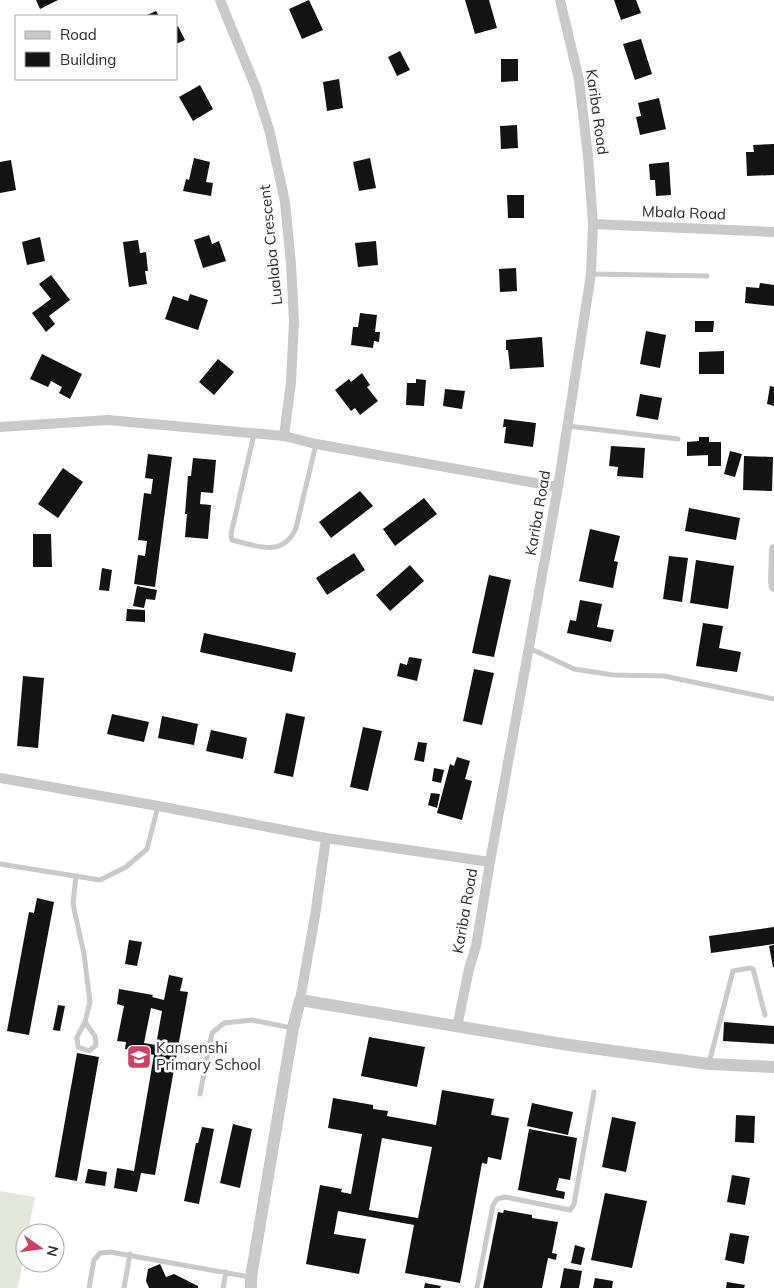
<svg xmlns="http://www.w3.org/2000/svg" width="774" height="1288" viewBox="0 0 774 1288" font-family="Mulish,sans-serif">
	<rect width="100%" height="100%" fill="#fff"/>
	<path fill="#e4e8db" d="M0 1191 35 1197 28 1233H25V1251L18 1288H0Z"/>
	<path fill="#131313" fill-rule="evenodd" d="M36 0H58L40 9Z
		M309 0 323 30 302 39 289 9Z
		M465 0H489L497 28 475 34Z
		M614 0H636L641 13 621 20Z
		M156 11 159 16H145Z
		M178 26 185 40 176 44V27Z
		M641 39 652 74 635 80 623 44Z
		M400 51 410 70 397 76 388 57Z
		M501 59H518V81L501 82Z
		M339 79 343 108 327 111 323 82Z
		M200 85 213 109 193 121 179 97Z
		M659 98 666 129 640 135 636 117 641 116 638 103Z
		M517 125 518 148 501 149 500 126Z
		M774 144V175L747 176 746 152H754L753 145Z
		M194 158 210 162 206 182 213 183 211 196 183 191 186 179 189 180Z
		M370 158 376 188 359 191 353 162Z
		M11 160 16 190 0 193V162Z
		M669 162 671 195 656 196 655 180H650L649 164Z
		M507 195H524V218H508Z
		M209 235 212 244 219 241 226 261 203 268 194 240Z
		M40 237 45 261 27 265 22 242Z
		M138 240 140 253 146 252 148 271H145L147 284 129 287 123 242Z
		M376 241 378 265 358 267 355 243Z
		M516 268 517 291 500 292 499 269Z
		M51 275 70 300 49 316 55 324 46 332 32 313 51 299 39 284Z
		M760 283 774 285V306L745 303 746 287 759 288Z
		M190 294 208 300 198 330 165 319 173 296 188 301Z
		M360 313 377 315 375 332H380L379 342 374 341 373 348 351 345 353 327H358Z
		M695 321H714L713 332H695Z
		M646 331 666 335 660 368 640 364Z
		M542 337 544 367 510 369 508 350H506V340Z
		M724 351V374H699V352Z
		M42 354 82 374 70 399 59 393 62 387 51 381 48 387 30 379Z
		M218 359 234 372 214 395 199 382Z
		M362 373 370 385 367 387 378 401 360 415 355 408 351 411 335 390 349 379 351 382Z
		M416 379 426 380 424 406 406 405 407 383H416Z
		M770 386 774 387V406L767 404Z
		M445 389 465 391 462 409 443 406Z
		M640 394 662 398 658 420 636 416Z
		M504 419 536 423 533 447 504 443 506 427H503Z
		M699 437H709V442H721V466H708V455L687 456V442L699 441Z
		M611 446 645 448 643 478 617 476 618 467 609 466Z
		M730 451 742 454 735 477 724 474Z
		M148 454 172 457 155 587 134 584 138 555 145 556 147 541 138 540 144 493 151 494 153 479 145 478Z
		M744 456 773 457 772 491 743 490Z
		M193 458 216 460 213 493 201 492 200 504 211 505 208 539 185 537 187 514H185L188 476H191Z
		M63 468 83 482 58 518 38 504Z
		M360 491 373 506 331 538 319 522Z
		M424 498 437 514 395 546 383 529Z
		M689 508 740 518 736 540 685 531Z
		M590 529 620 536 614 561 618 562 613 588 579 581Z
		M33 534H51L52 567H33Z
		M354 553 365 570 327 595 316 578Z
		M669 556 688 558 682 602 663 599Z
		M696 560 734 566 728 609 690 603Z
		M410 565 424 581 390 611 376 595Z
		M102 568 112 570 109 591 99 590Z
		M489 575 511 580 494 657 472 653Z
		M137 586 157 590 155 600 146 599 144 608 133 606Z
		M580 600 602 604 597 627 614 630 611 642 567 633 570 620 576 621Z
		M127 609 145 610V622L126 621Z
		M703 623 723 626 719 648 741 652 737 672 696 666Z
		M204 633 296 653 292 672 200 652Z
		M409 657 422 659 417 681 397 676 400 663 407 665Z
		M474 669 494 673 482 725 463 721Z
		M23 676 44 678 38 748 17 746Z
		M286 713 305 717 293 777 274 773Z
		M112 714 149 722 144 742 107 734Z
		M162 716 198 724 194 745 158 738Z
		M363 727 382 731 368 791 350 787Z
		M211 730 247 738 243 759 206 751Z
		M418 742 427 743 424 762 414 760Z
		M457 757 470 761 465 779 472 781 462 820 437 813 450 764 454 766Z
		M434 768 444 770 441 783 432 781Z
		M431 793 440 794 437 808 428 805Z
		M37 898 54 902 29 1035 7 1031 29 912 34 913Z
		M774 927V944L711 953 709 936Z
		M129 940 142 942 137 966 125 964Z
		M774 945V967H773L769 946Z
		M169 975 183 978 180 991 188 992 155 1175 141 1173 137 1192 114 1188 117 1168 134 1171 154 1055 125 1049 126 1042 117 1041 124 1006 117 1004 119 989 153 995 152 997 164 1000ZM151 1008 162 1011 156 1045 144 1043Z
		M58 1005 65 1006 60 1031 53 1030Z
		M724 1022 774 1026V1044L723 1041Z
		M369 1037 425 1047 417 1087 361 1076Z
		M77 1053 99 1057 77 1181 55 1177Z
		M442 1090 494 1099 491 1115 509 1118 501 1160 488 1157 487 1164 482 1163 460 1283 405 1273 414 1225 338 1211 334 1234 366 1239 359 1274 306 1264 320 1185 342 1189 341 1192 351 1194 362 1134 328 1128 333 1098 373 1105V1109L388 1111 387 1116 436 1125ZM382 1138 432 1147 418 1218 369 1210Z
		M532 1103 573 1112 568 1135 527 1126Z
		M736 1115 755 1116 754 1143 735 1142Z
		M612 1117 636 1122 626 1172 602 1167Z
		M233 1124 252 1129 240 1188 220 1183Z
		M202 1127 214 1129 199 1204 184 1201 196 1143H198Z
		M529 1129 577 1138 570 1180 559 1178 556 1190 565 1192 564 1199 518 1190Z
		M88 1169 107 1172 105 1186 85 1183Z
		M732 1175 750 1178 745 1205 727 1202Z
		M605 1193 647 1201 632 1268 591 1260Z
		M504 1210 532 1215V1218L558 1222 552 1253 557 1254 556 1260 548 1258 542 1288H483L498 1212 503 1213Z
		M730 1233 749 1236 744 1264 725 1260Z
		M575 1245 585 1248 581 1265 571 1263Z
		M160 1264 166 1277 174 1274 198 1286V1288H149L146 1281 148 1269Z
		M564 1268 582 1271 579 1288H560Z
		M595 1278 613 1281 612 1288H593Z
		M727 1282 745 1285 744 1288H726Z
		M425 1283 441 1286 440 1288H424Z"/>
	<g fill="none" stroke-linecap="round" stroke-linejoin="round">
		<path stroke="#c9c9c9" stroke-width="5" d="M591 274 707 276
			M568 426 678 439
			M254 434 231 534 232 540C257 546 283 558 296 528L316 444
			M529 648 574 669 613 675 664 676 774 699
			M0 864 100 880 126 867 147 849 158 806
			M76 876 73 904 84 954 90 1002 85 1022 77 1037 78 1047 89 1051 96 1045 95 1036 85 1022
			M709 1063 733 971 750 968 753 969 765 1015
			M200 1094 212 1033 224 1023 252 1020 292 1028
			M89 1288 94 1260 100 1253 110 1252 250 1277
			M124 1288 130 1254
			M223 1288 226 1272
			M477 1288 493 1205 497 1199 505 1197 570 1210 574 1204 594 1092"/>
		<path stroke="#c9c9c9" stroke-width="10" d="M220 0 256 88 270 133 285 202 291 264 294 321 291 382 284 436
			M593 224 774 232
			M0 427 108 420 284 436 316 444 558 487
			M774 549 773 582 774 587
			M0 778 158 806 326 838 490 862
			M300 1000 315 916 326 838
			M457 1027 469 969 476 946 490 862 558 487 591 274 593 224 588 156 579 80 560 0"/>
		<path stroke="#c9c9c9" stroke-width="12" d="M251 1288V1277L293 1028 300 1000 569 1045 709 1064 774 1067"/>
	</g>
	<defs>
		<symbol id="school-square" viewBox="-11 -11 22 22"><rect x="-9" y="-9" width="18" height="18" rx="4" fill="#d23f60" stroke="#fff"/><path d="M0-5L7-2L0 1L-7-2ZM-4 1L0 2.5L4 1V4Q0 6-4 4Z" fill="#fff"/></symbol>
	</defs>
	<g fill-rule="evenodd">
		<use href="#school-square" x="125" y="1043" width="28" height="28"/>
	</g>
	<g text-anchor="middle" stroke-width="5" stroke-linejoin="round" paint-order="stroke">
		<g font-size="15" fill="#2c2c2c" stroke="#fff">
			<text transform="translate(597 112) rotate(82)" y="5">Kariba Road</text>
			<text transform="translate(684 213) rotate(2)" y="5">Mbala Road</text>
			<text transform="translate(271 245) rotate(-96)" y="5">Lualaba Crescent</text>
			<text transform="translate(538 513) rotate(-80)" y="5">Kariba Road</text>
			<text transform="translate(465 911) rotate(-80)" y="5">Kariba Road</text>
		</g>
		<g font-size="15" fill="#2c2c2c" stroke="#fff" text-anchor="start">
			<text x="156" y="1053">Kansenshi<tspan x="156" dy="17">Primary School</tspan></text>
		</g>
	</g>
	<rect x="15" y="15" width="162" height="65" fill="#ffffff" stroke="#ababab"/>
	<rect x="25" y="31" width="25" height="8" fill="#c9c9c9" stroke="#ababab"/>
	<text x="60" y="40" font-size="15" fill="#2c2c2c">Road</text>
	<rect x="25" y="52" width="25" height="15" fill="#131313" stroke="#ababab"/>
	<text x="60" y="65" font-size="15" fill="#2c2c2c">Building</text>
	<g transform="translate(40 1248) rotate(104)"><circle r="24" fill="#ffffff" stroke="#ababab"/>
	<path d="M0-4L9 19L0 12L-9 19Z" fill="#d23f60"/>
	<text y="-8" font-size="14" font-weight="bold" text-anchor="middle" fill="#2c2c2c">N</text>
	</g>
</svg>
